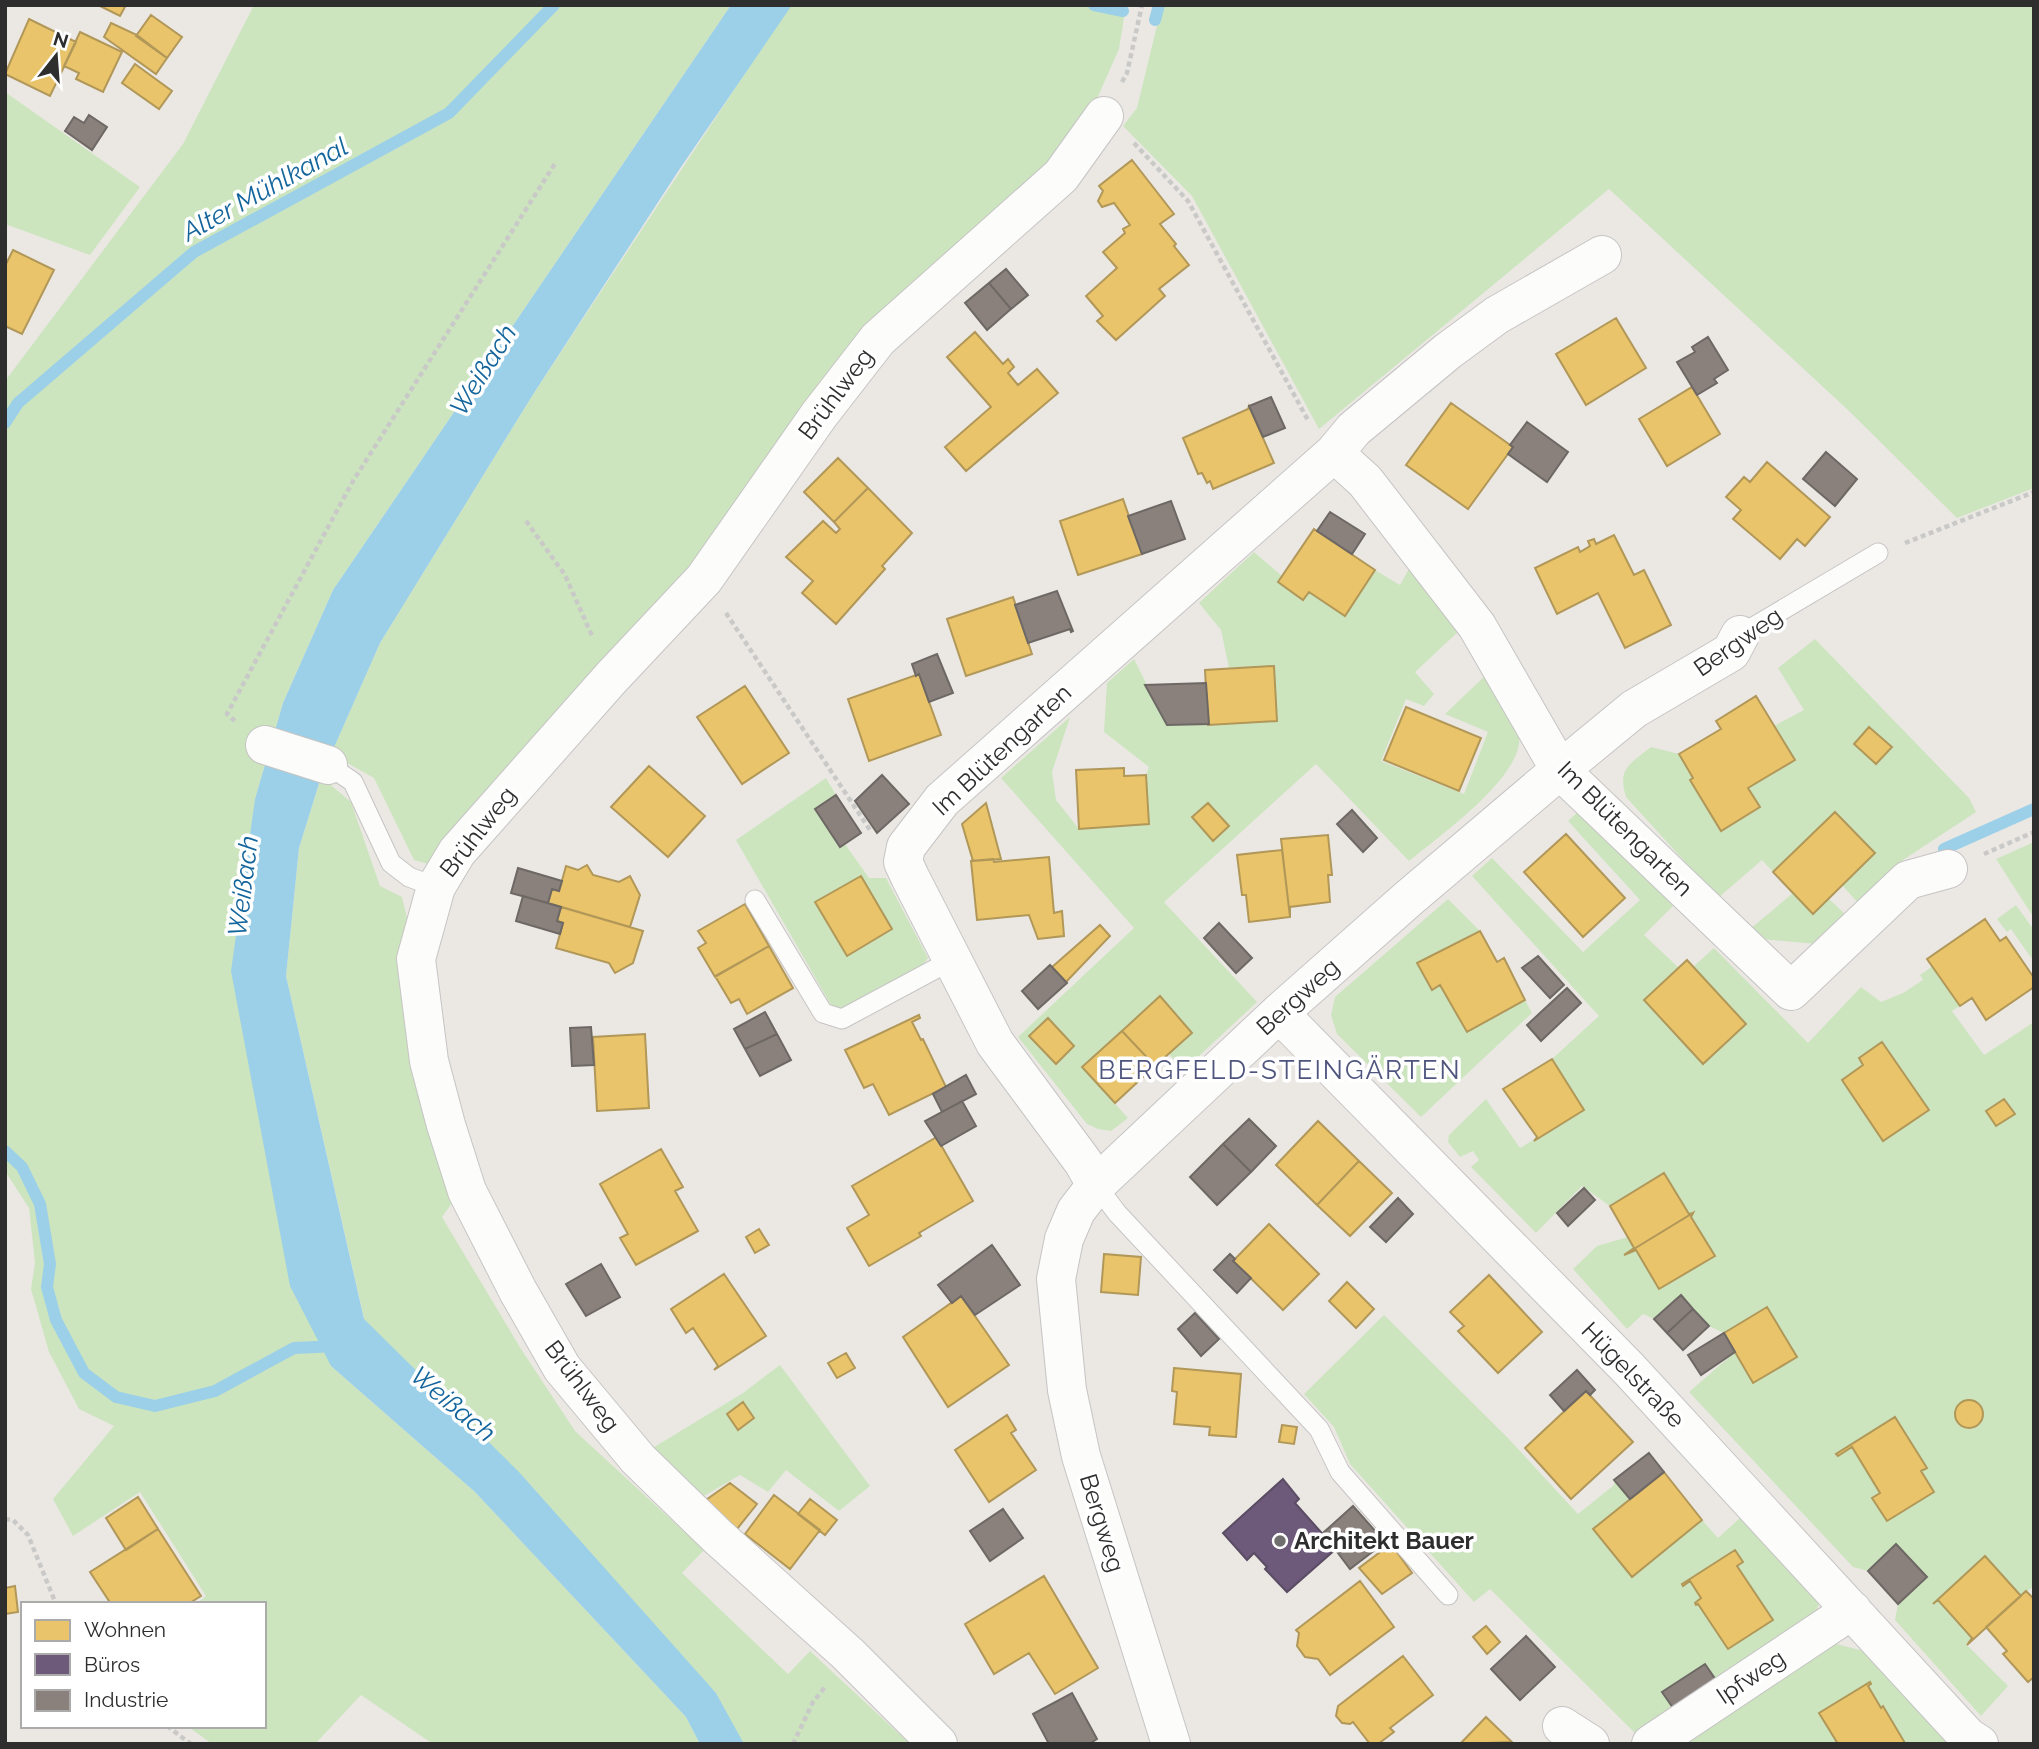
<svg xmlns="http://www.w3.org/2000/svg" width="2039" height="1749" viewBox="0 0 2039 1749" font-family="Raleway,sans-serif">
	<rect width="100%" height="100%" fill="#ebe8e4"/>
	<path fill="#cce5bf" d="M254 5H731L333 590 283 703 255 799 331 1366 475 1492 686 1717 700 1744H433L361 1695 315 1744H212L187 1726H264V1604H196L206 1596 140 1492 73 1536 53 1499 114 1426 79 1409 49 1352 31 1289 35 1263 29 1208 5 1171V381L183 144Z
		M790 5H1126L1119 49 1092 110 1050 165 435 866 414 860 374 778 331 754 380 643 532 396Z
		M1162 5H2034V488L1957 518 1849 411 1609 189 1319 429 1192 196 1123 126 1137 108Z
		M5 92 140 187 90 255 5 224Z
		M1254 552 1282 576 1278 582 1303 599 1309 592 1345 616 1375 570 1400 585 1410 567 1459 631 1415 672 1434 694 1424 706 1406 699 1381 761 1464 794 1488 732 1445 714 1489 672C1495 685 1518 724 1519 735 1525 776 1438 837 1409 861L1316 764 1164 902 1257 1002 1184 1070 1169 1054 1192 1032 1159 997 1082 1067 1128 1118 1111 1131 1098 1129 1087 1124 1018 1037 1134 928 1001 778 1070 717 1052 772 1056 800 1079 829 1149 824 1146 775 1149 767 1104 732 1107 683 1134 659 1167 725 1277 721 1274 666 1229 668 1221 630 1199 603Z
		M1815 639 1969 798 1976 812 1900 862 1859 904 1842 885 1875 853 1835 812 1773 872 1762 860 1718 898 1626 797C1617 768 1630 764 1651 747L1679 754 1693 778 1691 781 1721 830 1759 807 1748 788 1774 726 1804 710 1778 668Z
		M321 777 351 802 380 886 402 897 407 918 410 983 457 1196 442 1217 521 1349 575 1431 704 1550 682 1573 788 1674 810 1651 910 1744H742L716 1693 362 1322 364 1318 286 976 299 848Z
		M826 778 836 795 815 810 839 847 845 844 869 878H886L928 958 922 966 835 1012 736 840Z
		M1581 809 1673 906 1644 935 1679 968 1703 1063 1745 1025 1693 967 1714 948 1808 1043 1861 987 1881 1002 1903 993 1923 980 1920 975 1933 966 1960 1006 1952 1011 1984 1055 2034 1022V1586L2021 1596 1984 1556 1937 1600 1972 1638 1966 1644 2008 1686 1981 1716 1895 1620 1898 1604 1927 1578 1896 1544 1868 1571 1853 1567 1689 1392 1735 1352 1754 1383 1796 1357 1766 1307 1724 1333 1709 1326 1681 1295 1654 1319 1643 1314 1627 1329 1573 1269 1597 1246 1628 1237 1634 1248 1624 1255 1636 1250 1660 1289 1714 1256 1691 1217 1693 1213 1689 1214 1664 1173 1610 1206 1582 1186 1536 1233 1471 1167 1479 1160 1473 1151 1460 1157 1448 1142 1449 1135 1486 1099 1520 1148 1583 1110 1552 1059 1599 1016 1472 876 1492 858 1583 952 1640 900 1568 821Z
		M2034 842V918L1996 859Z
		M1793 893 1813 914 1829 899 1846 915 1817 944 1761 939 1750 929Z
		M1448 899 1480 931 1417 963 1440 985 1467 1031 1525 1000 1532 1013 1421 1117 1337 1034 1331 1015 1335 997Z
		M2016 905 2034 930V962L2011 929 2007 932 1997 919Z
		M1384 1315 1507 1437 1578 1514 1614 1485V1480L1630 1499 1593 1529 1632 1576 1702 1520 1718 1538 1741 1517 1820 1598 1813 1626 1640 1738 1490 1589 1474 1602 1350 1464 1334 1427 1304 1394Z
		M780 1365 870 1486 839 1511 786 1470 768 1492 740 1475 702 1497 651 1449 743 1393Z
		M1824 1641 1868 1652 1950 1744H1664Z"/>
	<path fill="#9cd0e8" d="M731 5H792L679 170 532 396 380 643 321 777 299 848 286 976 364 1319 519 1472 716 1693 744 1744H700L686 1717 475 1492 331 1366 290 1286 231 971 255 799 283 703 333 590Z"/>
	<path fill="#e9c46a" stroke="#b19758" stroke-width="2" d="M98 5H126L120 16Z
		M151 15 182 37 167 58 136 36Z
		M29 19 76 42 50 96 5 74Z
		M111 23 137 35 167 58 156 74 104 37Z
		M80 32 122 52 103 92 76 79 79 73 64 66Z
		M135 64 172 91 159 109 122 83Z
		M1132 160 1174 214 1160 224 1176 244 1174 246 1189 265 1159 289 1165 296 1116 340 1097 321 1103 316 1086 296 1117 268 1103 252 1125 233 1123 229 1130 225 1114 203 1102 207 1098 201 1103 191 1099 186Z
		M13 250 54 270 22 334 5 326V266Z
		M1616 318 1646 368 1586 405 1556 354Z
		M975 332 1003 364 1008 359 1014 367 1008 373 1018 385 1037 369 1058 393 966 471 945 447 991 407 947 357Z
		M1692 387 1720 434 1667 466 1639 419Z
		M1451 403 1513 447 1468 509 1406 465Z
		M1249 406 1274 463 1213 489 1210 481 1207 483 1202 473 1198 474 1183 438 1248 409Z
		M838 458 868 488 834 522 804 492Z
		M1767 462 1830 517 1805 546 1797 539 1780 559 1733 519 1741 510 1726 497 1744 477 1750 482Z
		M868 488 912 533 882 566 885 569 836 624 802 593 813 581 786 557 823 521 836 533 840 529 834 522Z
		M1123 499 1142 554 1078 575 1060 521Z
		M1314 529 1375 570 1345 616 1309 592 1303 600 1278 582Z
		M1614 535 1634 575 1644 570 1671 625 1625 648 1598 593 1557 614 1535 568 1578 547 1580 552 1590 546 1588 541 1594 539 1596 544Z
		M1013 597 1032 654 966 676 947 619Z
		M1274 666 1277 721 1208 725 1205 670Z
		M919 674 941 735 869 761 848 699Z
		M745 686 789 753 742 784 697 717Z
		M1756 696 1795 760 1748 788 1760 807 1721 831 1690 780 1693 778 1679 754 1721 729 1716 721Z
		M1406 707 1481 738 1459 791 1384 760Z
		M1869 727 1892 747 1876 764 1854 744Z
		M649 766 705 816 668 857 611 807Z
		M1124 768V776L1146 775 1149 824 1079 829 1076 770Z
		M986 803 1001 859 973 861 962 824Z
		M1208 803 1229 826 1213 841 1192 817Z
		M1835 812 1875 853 1813 914 1773 872Z
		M1566 834 1625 898 1583 937 1524 872Z
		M1328 835 1332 875H1328L1330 902 1290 907V917L1281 839Z
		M1282 850 1290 917 1249 922 1246 895H1242L1237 855Z
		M1049 857 1054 913 1062 911 1064 936 1038 939 1029 915 977 920 971 861 993 859 994 862Z
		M587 865 593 875 619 882 630 876 640 895 630 927 548 903 552 889 559 891 566 866 578 870Z
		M861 876 892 929 847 956 815 902Z
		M745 904 769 946 715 977 698 948 706 943 698 931Z
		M561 907 643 931 633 963 615 973 609 963 556 948 563 923 557 921Z
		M1985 919 2000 941 2006 937 2034 978V987L1986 1020 1972 998 1960 1006 1927 959Z
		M1100 925 1110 936 1066 982 1052 967Z
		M1480 931 1497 962 1504 958 1525 1000 1467 1032 1440 985 1432 990 1417 963Z
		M769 946 793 988 747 1014 739 999 731 1003 715 976Z
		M1687 960 1746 1024 1703 1064 1644 1000Z
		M1160 996 1192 1033 1155 1066 1122 1031Z
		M919 1015 920 1018 912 1022 921 1040 923 1039 946 1087 889 1115 873 1084 864 1088 845 1050Z
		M1048 1018 1074 1046 1056 1064 1029 1036Z
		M1122 1031 1155 1066 1115 1103 1082 1067Z
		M645 1034 649 1108 597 1111 593 1037Z
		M1882 1042 1929 1110 1883 1141 1842 1080 1863 1065 1859 1058Z
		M1552 1059 1584 1110 1534 1141 1537 1137 1503 1089Z
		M2004 1099 2015 1114 1996 1126 1986 1111Z
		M1318 1121 1359 1161 1317 1205 1276 1165Z
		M935 1138H937L973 1201 919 1233 921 1236 869 1266 847 1228 869 1215 852 1186Z
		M661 1149 683 1187 675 1191 698 1231 636 1265 620 1238 628 1234 600 1184Z
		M1359 1161 1392 1193 1350 1236 1317 1205Z
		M1664 1173 1689 1214 1693 1213 1624 1255 1634 1248 1610 1206Z
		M1693 1213 1691 1217 1715 1256 1659 1289 1636 1250 1624 1255Z
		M1269 1224 1319 1274 1283 1310 1233 1261Z
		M759 1229 769 1245 755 1253 746 1237Z
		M1104 1254 1141 1257 1138 1295 1101 1292Z
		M724 1274 766 1336 714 1370 718 1366 693 1328 686 1333 671 1309Z
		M1489 1275 1542 1332 1498 1373 1458 1331 1464 1326 1450 1312Z
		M1347 1282 1374 1309 1356 1328 1329 1301Z
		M961 1296 1009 1365 948 1407 903 1337Z
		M1767 1307 1797 1357 1753 1383 1724 1333Z
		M846 1353 855 1368 837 1378 828 1363Z
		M1174 1368 1241 1374 1236 1437 1209 1435 1210 1427 1174 1424 1177 1392 1172 1391Z
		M1586 1391 1633 1442 1571 1499 1525 1448Z
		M1955 1414a14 14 0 1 1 28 0a14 14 0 1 1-28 0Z
		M743 1402 754 1418 738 1430 727 1414Z
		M1007 1415 1016 1430 1011 1433 1036 1470 989 1502 955 1450Z
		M1895 1417 1927 1468 1921 1471 1934 1492 1887 1521 1872 1498 1880 1493 1852 1447 1838 1456 1836 1454Z
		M1282 1425 1297 1427 1294 1444 1279 1442Z
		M1664 1472 1702 1520 1632 1577 1593 1529Z
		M730 1483 757 1504 737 1529 703 1502Z
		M774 1495 820 1530 790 1569 745 1534Z
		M138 1497 158 1529 126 1550 106 1518Z
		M810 1499 837 1520 825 1535 798 1514Z
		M158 1529 201 1596 188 1604H111L90 1572Z
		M1391 1544 1412 1573 1382 1594 1359 1568Z
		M1735 1550 1743 1562 1737 1566 1773 1620 1728 1649 1698 1604 1696 1605 1695 1603 1701 1598 1690 1581 1683 1586 1682 1584Z
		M1985 1556 2021 1596 1967 1645 1972 1638 1938 1600 1933 1604Z
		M1044 1576 1098 1668 1055 1694 1029 1653 994 1674 965 1624Z
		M1360 1581 1394 1627 1330 1675 1318 1659 1305 1657 1297 1646 1299 1633 1296 1630Z
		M15 1586 18 1612 5 1614V1588Z
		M2026 1591 2034 1599V1677L2028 1682 2003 1654 2007 1651 1986 1627Z
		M1486 1626 1500 1642 1487 1654 1473 1637Z
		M1403 1656 1433 1695 1390 1728 1394 1732 1378 1744H1370L1353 1722 1350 1724 1342 1723 1336 1716 1338 1706Z
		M1870 1682 1871 1684 1868 1686 1881 1708 1883 1706 1905 1743 1904 1744H1838L1819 1713Z
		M1486 1717 1512 1742 1460 1744Z"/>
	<path fill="#6d597a" stroke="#5a4c63" stroke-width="2" d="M1283 1479 1299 1499 1295 1503 1336 1549 1287 1592 1265 1569 1267 1567 1254 1553 1247 1560 1223 1533Z"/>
	<path fill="#8a817c" stroke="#6e6865" stroke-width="2" d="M89 115 107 127 92 150 65 131 74 117 84 123Z
		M1006 269 1028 295 1011 309 989 283Z
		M989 283 1011 309 987 330 965 303Z
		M1708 337 1728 370 1714 379 1717 383 1697 395 1677 362 1695 352 1692 347Z
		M1271 397 1285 428 1263 437 1249 406Z
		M1527 422 1568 452 1547 482 1508 454 1513 447 1510 445Z
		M1826 452 1857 479 1835 506 1803 479Z
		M1171 501 1185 539 1142 554 1128 516Z
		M1330 512 1365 534 1352 554 1317 531Z
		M1057 591 1073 631 1071 632 1070 629 1028 643 1015 605Z
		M937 654 953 693 929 702 919 674 916 676 912 664Z
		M1206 683 1209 724 1167 725 1145 685Z
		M882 775 909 804 877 833 855 801Z
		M836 795 861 833 840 847 815 809Z
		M1352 810 1377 838 1363 852 1337 824Z
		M518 868 562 881 559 891 552 889 548 903 511 893Z
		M523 896 561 907 557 921 563 923 560 934 516 921Z
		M1219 923 1252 958 1236 973 1204 938Z
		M1538 956 1564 985 1550 998 1522 968Z
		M1050 965 1067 983 1038 1009 1022 991Z
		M1567 988 1581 1003 1541 1041 1527 1025Z
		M765 1012 777 1034 745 1049 734 1029Z
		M591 1027 594 1065 572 1066 570 1028Z
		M777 1034 791 1060 760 1076 745 1049Z
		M966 1075 976 1094 942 1112 933 1094Z
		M962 1101 976 1126 941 1146 925 1121Z
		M1249 1119 1276 1146 1251 1172 1223 1144Z
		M1223 1144 1251 1172 1217 1205 1190 1177Z
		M1584 1188 1595 1200 1568 1226 1557 1213Z
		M1398 1198 1413 1214 1386 1242 1370 1227Z
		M992 1245 1020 1285 975 1315 961 1296 952 1303 938 1285Z
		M1230 1254 1235 1259 1233 1261 1251 1278 1237 1293 1214 1270Z
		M601 1264 620 1297 586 1316 566 1284Z
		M1681 1295 1693 1309 1667 1333 1654 1319Z
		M1693 1309 1709 1326 1683 1350 1667 1333Z
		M1195 1313 1219 1339 1201 1356 1178 1329Z
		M1724 1333 1735 1352 1701 1375 1688 1355Z
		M1577 1370 1595 1390 1590 1395 1586 1391 1564 1411 1550 1395Z
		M1649 1453 1664 1472 1630 1499 1614 1480Z
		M1353 1506 1385 1542 1350 1569 1323 1533Z
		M1003 1509 1023 1538 990 1561 970 1531Z
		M1896 1544 1927 1577 1898 1604 1868 1571Z
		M1526 1636 1555 1667 1520 1700 1491 1669Z
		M1705 1664 1716 1680 1673 1708 1662 1692Z
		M1072 1693 1097 1739 1089 1744H1049L1033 1714Z"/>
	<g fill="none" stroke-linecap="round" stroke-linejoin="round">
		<path stroke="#9cd0e8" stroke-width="12" d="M1094 5 1123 11
			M1155 20 1159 5
			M5 423 18 403 194 252 449 113 554 5
			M1944 849 2034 809
			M5 1151 22 1167 40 1204 50 1264 47 1287 56 1320 84 1373 116 1397 155 1406 215 1391 294 1348 338 1346"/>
		<defs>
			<path id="service" d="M1740 635 1878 553
				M328 765 353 782 391 863 409 877 436 887
				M755 900 823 1013 842 1019 952 960
				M1096 1185 1117 1213 1319 1429 1340 1472 1448 1595"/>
			<path id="minor" d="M1334 453 1354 429 1448 351 1497 315 1602 255
				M265 745 328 765
				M1279 1013 1629 1369 1968 1737 1979 1744
				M1096 1185 1083 1162 995 1043 910 877 903 862 906 847 942 800 1334 453 1365 481 1477 626 1560 770 1791 991 1908 880 1948 869
				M1562 1726 1590 1744
				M938 1744 848 1654 718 1537 638 1459 562 1368 518 1291 467 1191 446 1125 429 1061 416 959 436 887 457 852 611 678 704 579 819 415 878 339 1061 176 1104 116
				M1171 1744 1081 1456 1067 1390 1056 1279 1064 1239 1076 1211 1096 1185 1279 1013 1409 898 1560 770 1634 709 1731 652 1740 635
				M1651 1744 1852 1610"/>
		</defs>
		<use href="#service" stroke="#c6c4c4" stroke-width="21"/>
		<use href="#minor" stroke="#c6c4c4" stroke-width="40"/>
		<path stroke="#c9c9c8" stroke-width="4.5" stroke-dasharray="5 3.5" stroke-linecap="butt" d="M1122 82 1127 73 1142 5
			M1134 143 1188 201 1309 422
			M526 521 565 575 593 638
			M1905 543 2034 492
			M726 613 870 830
			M235 721 227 714 353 481 556 162
			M1984 854 2034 832
			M5 1519 13 1520 28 1535 56 1604
			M167 1726 191 1744
			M793 1744 813 1702 825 1687"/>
		<use href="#service" stroke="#fcfcfb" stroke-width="19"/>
		<use href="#minor" stroke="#fcfcfb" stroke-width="38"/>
	</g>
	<circle fill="#706f6e" stroke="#fff" stroke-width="2.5" cx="1280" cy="1541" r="7"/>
	<g text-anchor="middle" stroke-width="7" stroke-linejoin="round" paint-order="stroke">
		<g font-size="24" fill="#2e2e2e" stroke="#fff">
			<text transform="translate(836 394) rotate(-53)" y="8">Brühlweg</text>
			<text transform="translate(1738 642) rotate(-35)" y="8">Bergweg</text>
			<text transform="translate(1002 750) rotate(-43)" y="8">Im Blütengarten</text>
			<text transform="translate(1625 829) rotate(45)" y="8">Im Blütengarten</text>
			<text transform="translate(478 832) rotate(-52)" y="8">Brühlweg</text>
			<text transform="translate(1298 997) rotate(-42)" y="8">Bergweg</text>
			<text transform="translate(1633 1375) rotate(46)" y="8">Hügelstraße</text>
			<text transform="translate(582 1386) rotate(53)" y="8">Brühlweg</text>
			<text transform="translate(1102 1523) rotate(73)" y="8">Bergweg</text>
			<text transform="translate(1751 1677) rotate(-34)" y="8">Ipfweg</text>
		</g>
		<g font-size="24" font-weight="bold" fill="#2e2e2e" stroke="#fff" text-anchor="start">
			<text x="1294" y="1549">Architekt Bauer</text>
		</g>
		<g font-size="26" font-style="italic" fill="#14659c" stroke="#fff">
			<text transform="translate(265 189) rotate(-29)" y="9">Alter Mühlkanal</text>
			<text transform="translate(483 370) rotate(-58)" y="9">Weißach</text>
			<text transform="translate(243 886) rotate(-83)" y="9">Weißach</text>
			<text transform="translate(453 1404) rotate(40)" y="9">Weißach</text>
		</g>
		<g font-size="26" letter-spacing="2" fill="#4f557d" stroke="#fff">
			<text x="1280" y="1079">BERGFELD-STEINGÄRTEN</text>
		</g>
	</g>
	<rect width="2039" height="1749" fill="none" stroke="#2e2e2e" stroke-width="14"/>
	<rect x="21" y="1602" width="245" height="126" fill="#ffffff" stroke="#ababab" stroke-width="2"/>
	<rect x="35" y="1620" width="35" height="21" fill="#e9c46a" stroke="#ababab" stroke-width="2"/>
	<text x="84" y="1637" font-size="21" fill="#2e2e2e">Wohnen</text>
	<rect x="35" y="1654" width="35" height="21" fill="#6d597a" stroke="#ababab" stroke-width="2"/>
	<text x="84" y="1672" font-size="21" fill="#2e2e2e">Büros</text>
	<rect x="35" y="1690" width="35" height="21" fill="#8a817c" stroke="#ababab" stroke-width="2"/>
	<text x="84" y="1707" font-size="21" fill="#2e2e2e">Industrie</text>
	<g transform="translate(56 56) rotate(17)" stroke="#ffffff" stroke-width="5" paint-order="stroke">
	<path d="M0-5L12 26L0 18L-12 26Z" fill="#2e2e2e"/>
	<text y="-10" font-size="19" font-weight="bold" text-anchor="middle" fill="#2e2e2e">N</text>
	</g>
</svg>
